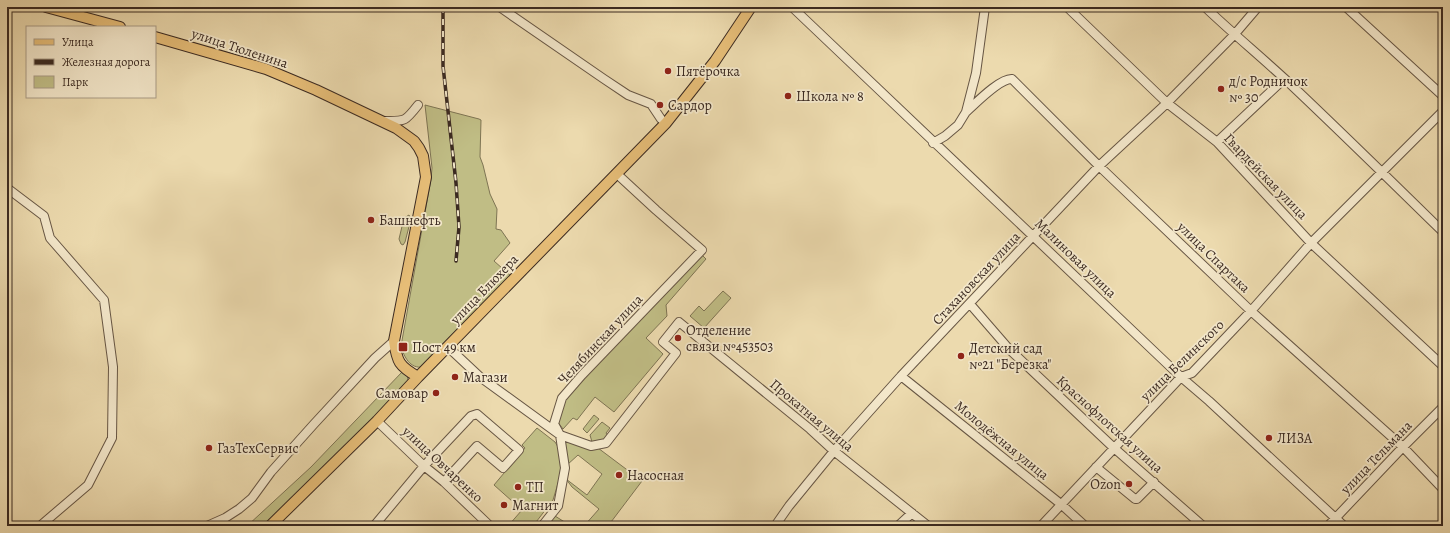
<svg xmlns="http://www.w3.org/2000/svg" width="1450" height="533" viewBox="0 0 1450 533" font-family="Alegreya,serif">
	<rect width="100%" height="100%" fill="#ecdaae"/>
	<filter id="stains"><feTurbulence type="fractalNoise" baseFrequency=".005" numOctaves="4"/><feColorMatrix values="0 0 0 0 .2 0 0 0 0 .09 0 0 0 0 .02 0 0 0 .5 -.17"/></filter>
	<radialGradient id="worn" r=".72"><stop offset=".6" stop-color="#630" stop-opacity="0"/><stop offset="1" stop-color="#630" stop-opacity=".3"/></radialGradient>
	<path fill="#c0bd85" stroke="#7e7453" d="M425 105 479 119 481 120 480 157 483 165 490 194 497 209 496 229 501 230 510 243 494 261 511 276 423 367C410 369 404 357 401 346L431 179 432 168Z
		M409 215 411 219 405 242 403 245 401 244 399 239 404 218Z
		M701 254 706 259 666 305 667 316 646 338 663 354 614 412 595 397 577 420 573 418 563 429 557 421 565 398Z
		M723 291 731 298 704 328 690 316 699 306 704 311Z
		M403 371 407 375 408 380 399 393 264 526H247L311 467Z
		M594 415 599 419 587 433 583 429Z
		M602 422 610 428 606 433 608 436C604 441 598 442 592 442L590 435Z
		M537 428 555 442 560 450 562 470 553 500 533 526H508L522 510 494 485 525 448 522 445Z
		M566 440 598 448 642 481 608 526H584L599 509 572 487 566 479 587 495 602 474 578 455 567 465 564 443Z
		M555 516 571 526H547Z"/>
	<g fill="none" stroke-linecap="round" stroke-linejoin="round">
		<defs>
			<path id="minor" d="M792 7 1181 377 1209 401 1344 526
				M1067 7 1167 103 1217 142 1311 243 1443 366
				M1205 7C1231 32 1259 55 1286 80 1339 130 1391 181 1443 232
				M1346 7 1443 96
				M501 8 604 79 628 95 651 104 661 119 666 123
				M966 112C975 104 1000 78 1012 79L1099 166 1251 311 1403 447 1443 489
				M382 121C405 121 404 123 418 105
				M1217 142 1284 79
				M933 143 945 136 958 125 966 112 976 73 985 7
				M7 188 44 216 50 238 104 300 113 367 112 438 88 485 40 526
				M970 304 1009 349 1114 448 1203 526
				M448 347 480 377 560 435 591 446 606 443 676 353 663 342 679 322 810 429 834 451 928 526
				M901 376 1062 505 1085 526
				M377 421 424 466 444 482 490 526
				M1096 467 1135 499H1137L1154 482
				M207 526 225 518 239 509 252 498 271 472 314 424 375 358 394 341
				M374 526 424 466 471 416 477 414 519 450 503 468 477 446 444 482
				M542 526 558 506 565 468 560 435 554 424 562 398 582 375 702 250 656 210 617 174
				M775 526 789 506 834 451 901 376 1099 166 1167 103 1234 35 1258 7
				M898 526 912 513
				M1041 526 1181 377 1192 373 1251 311 1311 243 1443 111
				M1328 526 1403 447 1443 407"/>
			<path id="major" d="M46 7 120 27
				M155 37 266 69 316 90 396 128 414 141 419 148 423 156 426 177 394 341C397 362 399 366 418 377
				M270 526 377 421 418 377 666 123 715 61 751 7"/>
		</defs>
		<use href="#minor" stroke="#675644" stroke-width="10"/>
		<use href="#major" stroke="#3b2a21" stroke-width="12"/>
		<use href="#minor" stroke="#f3e7ca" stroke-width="8"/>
		<use href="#major" stroke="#e6bd77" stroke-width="10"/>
		<defs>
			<path id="rail" d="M443 7V66L456 183 459 227 456 261"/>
		</defs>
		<use href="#rail" stroke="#3b2a21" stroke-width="3.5"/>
		<use href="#rail" stroke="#f3e7ca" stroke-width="2" stroke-dasharray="6" stroke-linecap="butt"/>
	</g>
	<g fill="#8f2418" stroke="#f3e7ca" stroke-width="1.5">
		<circle cx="668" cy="71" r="4"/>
		<circle cx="1221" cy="89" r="4"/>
		<circle cx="788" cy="96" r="4"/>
		<circle cx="660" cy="105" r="4"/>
		<circle cx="371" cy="220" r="4"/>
		<circle cx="678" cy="338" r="4"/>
		<rect x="398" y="342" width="10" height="10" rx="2"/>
		<circle cx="961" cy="356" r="4"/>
		<circle cx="455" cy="377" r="4"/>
		<circle cx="436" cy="393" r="4"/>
		<circle cx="1269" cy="438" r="4"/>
		<circle cx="209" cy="448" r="4"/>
		<circle cx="619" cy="475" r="4"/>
		<circle cx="1129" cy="484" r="4"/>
		<circle cx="518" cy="487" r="4"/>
		<circle cx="504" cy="505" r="4"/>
	</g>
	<g text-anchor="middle" stroke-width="3.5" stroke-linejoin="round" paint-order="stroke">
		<g font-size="14" fill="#3b2a21" stroke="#f3e7ca">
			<text transform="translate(240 48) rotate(18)" y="5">улица Тюленина</text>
			<text transform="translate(1266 176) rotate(46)" y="5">Гвардейская улица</text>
			<text transform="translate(1214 257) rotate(44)" y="5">улица Спартака</text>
			<text transform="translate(1076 258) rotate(44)" y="5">Малиновая улица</text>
			<text transform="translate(976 278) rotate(-47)" y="5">Стахановская улица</text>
			<text transform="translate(484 289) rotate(-46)" y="5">улица Блюхера</text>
			<text transform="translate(600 339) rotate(-47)" y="5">Челябинская улица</text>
			<text transform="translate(1182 360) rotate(-44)" y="5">улица Белинского</text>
			<text transform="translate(812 415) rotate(40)" y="5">Прокатная улица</text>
			<text transform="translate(1110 424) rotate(42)" y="5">Краснофлотская улица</text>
			<text transform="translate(1002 440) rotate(39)" y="5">Молодёжная улица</text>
			<text transform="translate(1376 457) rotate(-46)" y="5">улица Тельмана</text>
			<text transform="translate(443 464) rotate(43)" y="5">улица Овчаренко</text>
		</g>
		<g font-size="14" fill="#3b2a21" stroke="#f3e7ca" text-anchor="start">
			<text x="676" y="76">Пятёрочка</text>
			<text x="1229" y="86">д/с Родничок<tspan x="1229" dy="16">№ 30</tspan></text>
			<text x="796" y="101">Школа № 8</text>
			<text x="668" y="110">Сардор</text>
			<text x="379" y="225">Башнефть</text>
			<text x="686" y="335">Отделение<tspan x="686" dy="16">связи №453503</tspan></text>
			<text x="412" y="352">Пост 49 км</text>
			<text x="969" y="353">Детский сад<tspan x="969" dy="16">№21 "Березка"</tspan></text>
			<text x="463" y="382">Магази</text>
			<text x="428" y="398" text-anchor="end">Самовар</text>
			<text x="1277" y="443">ЛИЗА</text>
			<text x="217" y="453">ГазТехСервис</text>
			<text x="627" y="480">Насосная</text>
			<text x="1121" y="489" text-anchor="end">Ozon</text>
			<text x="526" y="492">ТП</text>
			<text x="512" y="510">Магнит</text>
		</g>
	</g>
	<rect width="1450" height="533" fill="none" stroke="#ecdaae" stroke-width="24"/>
	<rect x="8" y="8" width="1434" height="517" fill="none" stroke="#3b2a21" stroke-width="2"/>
	<rect x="12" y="12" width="1426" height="509" fill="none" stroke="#3b2a21"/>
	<rect x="26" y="26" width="130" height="72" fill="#f3e7ca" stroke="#a99b86"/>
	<rect x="34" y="39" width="20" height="6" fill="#e6bd77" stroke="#a99b86"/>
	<text x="62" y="46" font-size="12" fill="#3b2a21">Улица</text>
	<rect x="34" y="59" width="20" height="6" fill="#3b2a21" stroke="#a99b86"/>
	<text x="62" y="66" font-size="12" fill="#3b2a21">Железная дорога</text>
	<rect x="34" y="76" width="20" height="12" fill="#c0bd85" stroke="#a99b86"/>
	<text x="62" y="86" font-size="12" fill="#3b2a21">Парк</text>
	<rect width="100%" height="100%" filter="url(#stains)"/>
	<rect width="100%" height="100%" fill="url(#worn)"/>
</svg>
